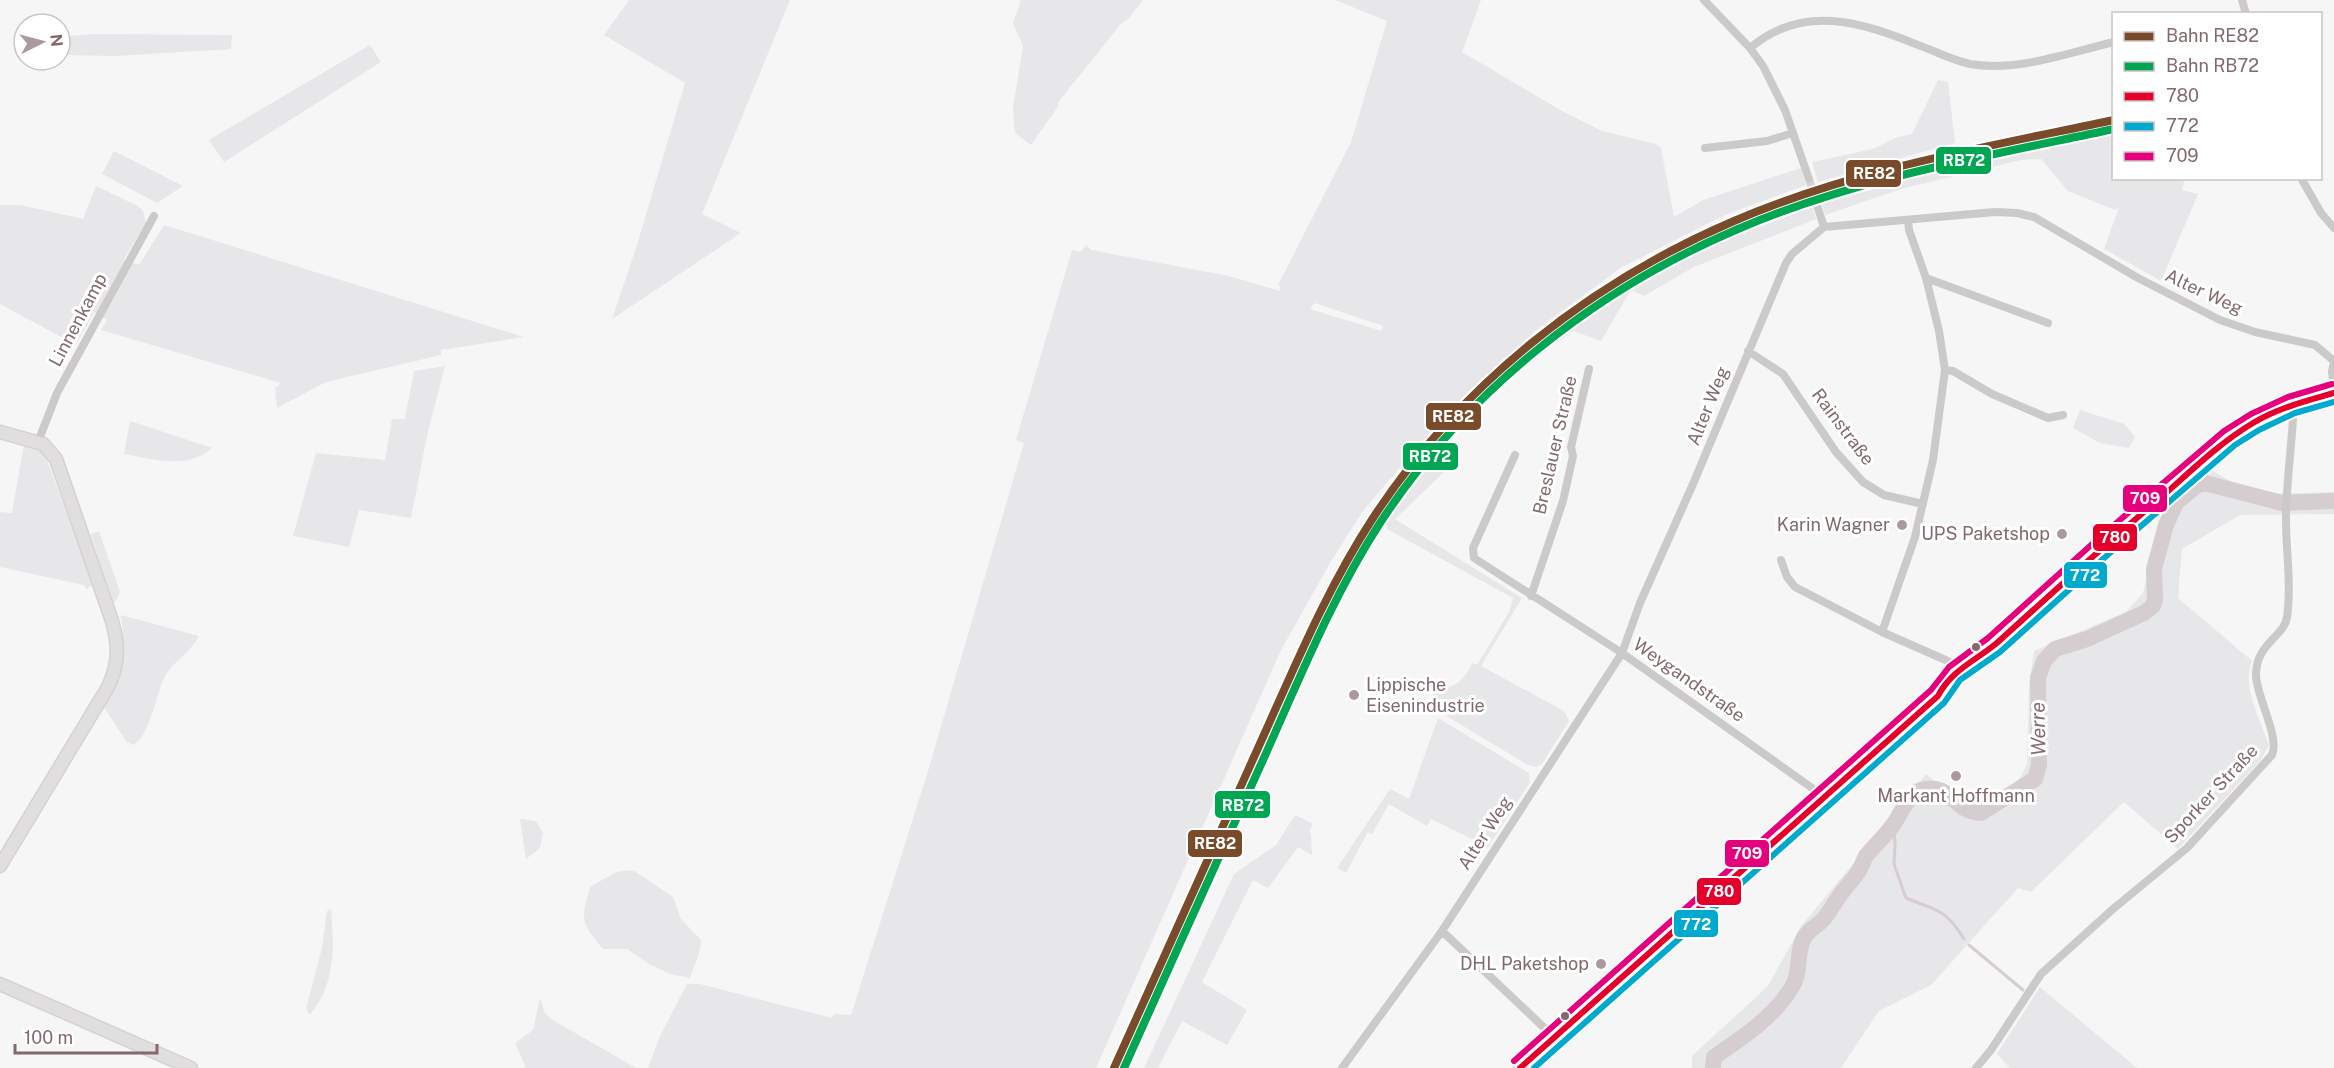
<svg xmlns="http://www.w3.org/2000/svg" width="2334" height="1068" viewBox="0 0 2334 1068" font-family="'Public Sans',sans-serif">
	<rect width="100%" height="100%" fill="#f6f6f6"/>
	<path fill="#e7e7ea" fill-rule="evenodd" d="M629 0H790L702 214 741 233 612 319 637 245 685 83 604 35Z
		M1021 0H1143L1129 18 1120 25 1059 101 1058 107 1031 145 1015 133 1013 108 1023 46 1013 23Z
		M1335 0H1481L1462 52 1562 111 1602 131 1656 144 1661 148 1674 217 1703 200 1801 168 1806 185 1725 215 1622 267 1535 331 1442 418 1363 511 1330 563 1281 650 1096 1068H648L660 1036 687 984H700L832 1018 834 1014 851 1015 928 771 1024 443 1016 440 1072 250 1081 252 1086 245 1091 250 1229 276 1280 291V286L1278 285 1351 142 1387 21ZM1315 303 1383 326 1382 331 1310 309Z
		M94 34 232 35 231 49 116 56 60 55V37Z
		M370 45 381 62 224 162 209 140Z
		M1938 80 1948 82 1955 143 1818 182 1812 162 1873 149 1895 138 1912 134Z
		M2113 126 2114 178 2175 179 2184 181 2182 190 2198 194 2161 281 2104 249 2119 207 2115 210 2068 191 2041 159 2021 160 1901 189 1825 215 1820 196 1857 182Z
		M114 151 183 186 157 203 102 174Z
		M96 186 138 206 143 211 146 223 124 259 139 265 164 225 524 337 441 350V355L326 382 277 408 275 388 281 383 101 330 107 320 94 312 76 345 0 304V205H21L83 219Z
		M1810 198 1816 219 1694 267 1644 296 1631 290 1601 341 1573 331C1520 368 1474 411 1432 460L1445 471 1395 519 1522 598 1481 666 1564 711 1569 721 1542 764 1536 767 1528 765 1433 708 1431 700 1435 690C1455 687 1464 682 1472 663L1477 665 1509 612 1513 598 1387 529 1388 527 1378 521C1454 409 1555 319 1676 256 1719 233 1765 216 1810 198Z
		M445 366 428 431 411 518 359 510 349 547 293 536 316 453 385 460 392 419H405L414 371Z
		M2080 410 2124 424 2135 437 2129 448 2100 443 2073 428Z
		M130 421 212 448C188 470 153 459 124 454Z
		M24 444 44 452 93 585 86 589 84 585 0 567V512L12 513Z
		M2209 469 2241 487 2266 494 2334 492V514L2240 515 2182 549 2178 598 2252 661C2241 686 2261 721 2269 745L2260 761 2178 849 2124 802 2031 892 2018 888 1931 985 1879 1011 1841 1068H1692V1056L1768 986 1801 926 1888 822 1894 827 1889 820 1926 774 1948 792 1973 805 2000 798 2020 778 2027 764 2029 686 2034 651 2126 612 2143 593 2150 563 2169 509V504Z
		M99 531 120 592 113 606 91 534Z
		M121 615 199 636C190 654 169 663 162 683 156 698 148 738 133 745L126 741 104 707C123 669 126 657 121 615Z
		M1438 718 1529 773 1530 782 1488 847 1431 819 1427 826 1389 804 1372 834 1368 832 1346 873 1337 868 1390 789 1409 799Z
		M1295 815 1313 824 1309 831 1311 834 1312 855 1298 847 1268 888 1253 880 1202 982 1247 1010 1227 1045 1182 1021 1158 1068H1144L1234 874 1276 845Z
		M520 819 536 821 543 833 540 848 526 859Z
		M630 870 636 872 673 897 681 919 701 940C701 952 694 965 690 978L670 974 649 964 627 949H603C580 921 581 921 590 887L616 872Z
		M331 909C334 947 336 984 310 1015L306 1009 322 948 327 911Z
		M2040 987 2137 1068H2010L1997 1054Z
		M540 998 545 1013 553 1020 636 1068H526L515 1043 533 1030Z"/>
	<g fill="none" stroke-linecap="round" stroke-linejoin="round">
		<path stroke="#d6cdd0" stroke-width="3" d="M1894 824 1895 846 1894 864 1906 898C1937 911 1945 908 1964 939
			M1969 945 2023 990"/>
		<path stroke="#d6cdd0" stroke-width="16" d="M1713 1068 1714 1057C1742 1038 1774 1017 1792 987 1802 972 1795 949 1806 935 1811 928 1821 924 1826 916 1832 908 1837 898 1844 890 1848 884 1854 879 1858 872 1862 867 1863 861 1866 856 1875 845 1885 836 1893 825 1901 814 1908 794 1921 790 1952 781 1953 813 1981 813L2035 779 2039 765 2038 678 2044 661 2055 649 2087 639 2144 613 2153 606 2155 599 2154 569 2166 525 2176 503 2196 486 2205 483 2282 503 2334 501"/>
		<path stroke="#d9d3d3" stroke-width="8" stroke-dasharray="8 4" stroke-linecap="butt" d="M1809 179 1816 202"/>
		<defs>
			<path id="secondary" d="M0 432 43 444 56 459 112 621C119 645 119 664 108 687L0 866
				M1963 667 1994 645 2106 544 2230 438 2255 422 2292 405 2334 393
				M0 984 191 1068
				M1520 1068 1902 726C1913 717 1924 707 1935 698 1949 687 1960 680 1969 664"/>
		</defs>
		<use href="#secondary" stroke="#d4d3d3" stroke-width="15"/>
		<path stroke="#ccc9c9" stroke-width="8" d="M1704 0 1750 48 1763 66 1785 110 1809 179
			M2242 0 2246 14
			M1750 48C1803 3 1861 22 1918 45 1935 51 1952 60 1970 64 2017 72 2068 53 2114 42
			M1705 148 1767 141 1793 133
			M2301 178 2321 213 2334 228
			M1816 202 1824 227
			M1908 220 1909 230 1926 278 1939 331 1945 370 1933 460 1915 537 1882 632 1950 662 1963 676
			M1926 278 2048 323
			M1748 351 1783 374 1836 452 1863 482 1884 495 1923 504
			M2334 360 2332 372 2334 388
			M1945 370 1953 371 1992 394 2048 418 2063 415
			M38 442 57 393 154 216
			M1515 455 1473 548 1474 558 1622 653 1812 788 1822 799
			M1781 560 1787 577 1795 587 1882 632
			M1531 596 1563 501 1573 456 1571 447 1589 369
			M1442 931 1554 1037
			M1342 1068 1442 931 1622 653 1640 603 1693 484 1786 263 1792 254 1824 227 1995 212 2017 213 2034 217 2138 278 2220 320 2255 332 2315 345 2334 361
			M1976 1068 1991 1050 2041 974 2113 909 2187 848 2272 755C2280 737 2257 698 2256 676 2255 644 2285 636 2287 617 2292 582 2285 546 2286 511 2287 481 2291 450 2293 419L2292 405"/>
		<use href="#secondary" stroke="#e0dede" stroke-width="12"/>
		<defs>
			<path id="bus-1" d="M1520 1068 1938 696C1951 670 1977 660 1998 642 2053 592 2108 542 2165 494 2193 469 2221 442 2253 423 2278 408 2306 401 2334 393"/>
			<path id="bus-2" d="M1534 1068 1944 703 1960 680 2000 652 2112 551 2235 445 2259 430 2295 413 2334 402"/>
			<path id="bus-3" d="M1514 1061 1931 690 1949 667 1988 638 2100 537 2224 431 2251 414 2288 397 2332 384"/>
		</defs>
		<use href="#bus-1" stroke="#fff" stroke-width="10"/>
		<use href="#bus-2" stroke="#fff" stroke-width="10"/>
		<use href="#bus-3" stroke="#fff" stroke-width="10"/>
		<use href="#bus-1" stroke="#e4002b" stroke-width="6"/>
		<use href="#bus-2" stroke="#00a9ce" stroke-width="6"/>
		<use href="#bus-3" stroke="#e5007d" stroke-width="6"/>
		<defs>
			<path id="rail-1" d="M1114 1068C1161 964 1207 861 1254 757 1291 676 1324 593 1373 518 1460 385 1589 283 1734 221 1855 169 1986 147 2114 120"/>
			<path id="rail-2" d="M1124 1068C1170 965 1216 863 1263 760 1299 680 1332 597 1380 523 1466 392 1594 290 1738 229 1857 178 1987 156 2114 129"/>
		</defs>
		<use href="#rail-1" stroke="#fff" stroke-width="12"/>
		<use href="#rail-2" stroke="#fff" stroke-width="12"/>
		<use href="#rail-1" stroke="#7a4b2a" stroke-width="8"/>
		<use href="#rail-2" stroke="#00a651" stroke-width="8"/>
	</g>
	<g fill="#ab9a9c" stroke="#fff" stroke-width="2">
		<circle cx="1902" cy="525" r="6"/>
		<circle cx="2062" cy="534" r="6"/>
		<circle cx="1354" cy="695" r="6"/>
		<circle cx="1956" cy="776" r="6"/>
		<circle cx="1601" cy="964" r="6"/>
	</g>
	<g fill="#83696b" stroke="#fff" stroke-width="2">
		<circle cx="1976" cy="647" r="5"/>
		<circle cx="1565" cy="1016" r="5"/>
	</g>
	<g text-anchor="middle" stroke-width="6" stroke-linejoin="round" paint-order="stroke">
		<g font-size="18" fill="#83696b" stroke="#fff">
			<text transform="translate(2204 292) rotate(25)" y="6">Alter Weg</text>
			<text transform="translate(78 320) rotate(-62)" y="6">Linnenkamp</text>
			<text transform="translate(1708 406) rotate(-68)" y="6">Alter Weg</text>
			<text transform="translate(1843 427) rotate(53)" y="6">Rainstraße</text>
			<text transform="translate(1555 445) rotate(-77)" y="6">Breslauer Straße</text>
			<text transform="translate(1689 680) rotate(35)" y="6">Weygandstraße</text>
			<text transform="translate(2211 794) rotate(-47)" y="6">Sporker Straße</text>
			<text transform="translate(1485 833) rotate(-57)" y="6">Alter Weg</text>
		</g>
		<g font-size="18" fill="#83696b" stroke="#fff" text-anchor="end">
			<text x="1890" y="531">Karin Wagner</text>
			<text x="2050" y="540">UPS Paketshop</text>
			<text x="1366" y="691" text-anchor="start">Lippische<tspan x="1366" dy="21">Eisenindustrie</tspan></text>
			<text x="1956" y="802" text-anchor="middle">Markant Hoffmann</text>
			<text x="1589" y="970">DHL Paketshop</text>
		</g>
		<g font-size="20" font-style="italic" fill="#856a70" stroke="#fff">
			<text transform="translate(2038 729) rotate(-91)" y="7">Werre</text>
		</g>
	</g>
	<g stroke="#fff" stroke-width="2">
		<rect x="1935" y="146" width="57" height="29" rx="6" fill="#00a651"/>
		<rect x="1845" y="159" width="57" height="29" rx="6" fill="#7a4b2a"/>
		<rect x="1425" y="402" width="57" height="29" rx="6" fill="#7a4b2a"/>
		<rect x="1402" y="442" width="57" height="29" rx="6" fill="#00a651"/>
		<rect x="2122" y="484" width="46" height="29" rx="6" fill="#e5007d"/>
		<rect x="2092" y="523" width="46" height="29" rx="6" fill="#e4002b"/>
		<rect x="2063" y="561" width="45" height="28" rx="6" fill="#00a9ce"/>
		<rect x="1214" y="790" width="57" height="29" rx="6" fill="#00a651"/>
		<rect x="1187" y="829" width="56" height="29" rx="6" fill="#7a4b2a"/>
		<rect x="1724" y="839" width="46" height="29" rx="6" fill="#e5007d"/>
		<rect x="1696" y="877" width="46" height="29" rx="6" fill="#e4002b"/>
		<rect x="1673" y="909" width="46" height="29" rx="6" fill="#00a9ce"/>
	</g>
	<g font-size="16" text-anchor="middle" font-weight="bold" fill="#fff">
		<text x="1964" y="166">RB72</text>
		<text x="1874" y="179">RE82</text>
		<text x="1453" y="422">RE82</text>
		<text x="1430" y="462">RB72</text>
		<text x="2145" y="504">709</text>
		<text x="2115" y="543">780</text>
		<text x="2085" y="581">772</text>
		<text x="1243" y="811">RB72</text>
		<text x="1215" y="849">RE82</text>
		<text x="1747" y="859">709</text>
		<text x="1719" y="897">780</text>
		<text x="1696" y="930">772</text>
	</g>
	<rect x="2112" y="12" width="210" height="168" fill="#ffffff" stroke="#cdc3c4" stroke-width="1.5"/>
	<rect x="2124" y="32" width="30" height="9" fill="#7a4b2a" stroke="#cdc3c4" stroke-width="1.5"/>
	<text x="2166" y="42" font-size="18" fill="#83696b">Bahn RE82</text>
	<rect x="2124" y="62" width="30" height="9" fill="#00a651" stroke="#cdc3c4" stroke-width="1.5"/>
	<text x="2166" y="72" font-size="18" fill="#83696b">Bahn RB72</text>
	<rect x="2124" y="92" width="30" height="9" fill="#e4002b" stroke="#cdc3c4" stroke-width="1.5"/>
	<text x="2166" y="102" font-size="18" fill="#83696b">780</text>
	<rect x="2124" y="122" width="30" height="9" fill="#00a9ce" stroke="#cdc3c4" stroke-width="1.5"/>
	<text x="2166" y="132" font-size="18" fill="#83696b">772</text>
	<rect x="2124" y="152" width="30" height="9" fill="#e5007d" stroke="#cdc3c4" stroke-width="1.5"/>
	<text x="2166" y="162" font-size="18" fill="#83696b">709</text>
	<g transform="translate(42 42) rotate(84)"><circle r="28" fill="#ffffff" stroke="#cdc3c4" stroke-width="1.5"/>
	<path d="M0-4.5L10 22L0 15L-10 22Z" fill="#ab9a9c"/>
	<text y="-9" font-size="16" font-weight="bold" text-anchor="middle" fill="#83696b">N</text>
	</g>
	<path d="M15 1044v9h142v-9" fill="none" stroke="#83696b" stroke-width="3"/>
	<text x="24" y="1044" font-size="18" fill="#83696b" stroke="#ffffff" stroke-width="4.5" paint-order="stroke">100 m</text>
</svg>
